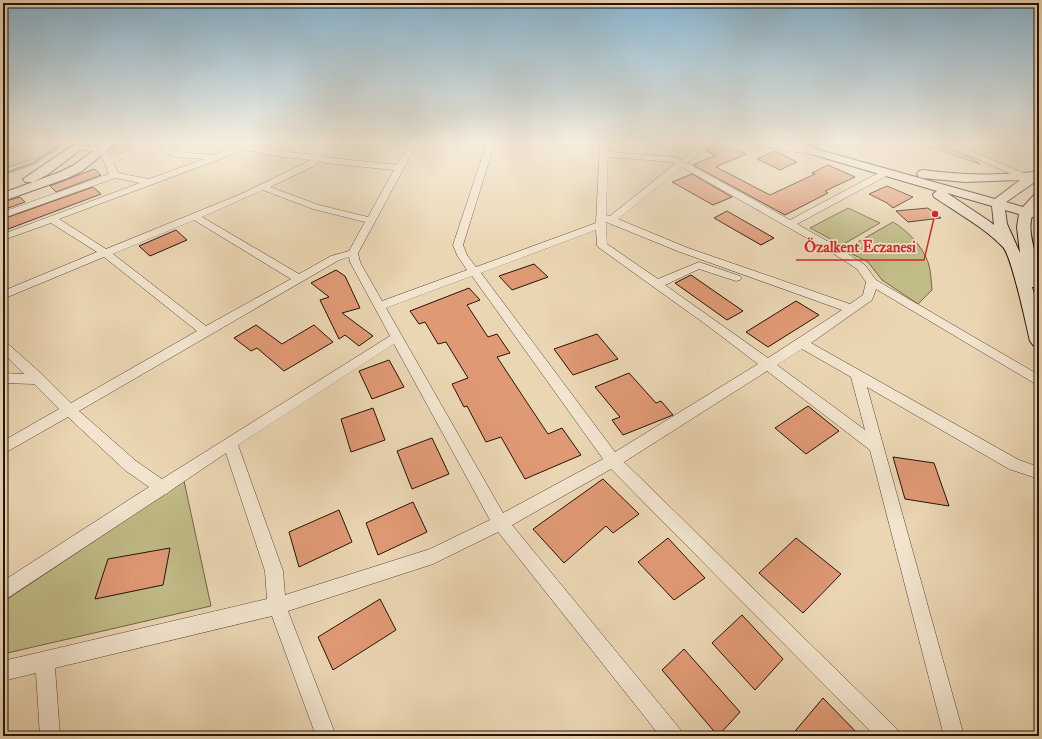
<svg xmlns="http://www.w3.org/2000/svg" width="1042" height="739" viewBox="0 0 1042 739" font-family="'IM FELL Double Pica',serif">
	<rect width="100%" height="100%" fill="#ebd6b3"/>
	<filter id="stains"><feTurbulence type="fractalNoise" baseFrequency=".005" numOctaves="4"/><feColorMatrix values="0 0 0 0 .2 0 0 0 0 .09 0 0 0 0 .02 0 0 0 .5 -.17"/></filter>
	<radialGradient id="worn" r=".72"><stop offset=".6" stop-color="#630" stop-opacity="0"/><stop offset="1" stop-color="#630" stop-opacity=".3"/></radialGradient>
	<path fill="#c0bb87" stroke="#726748" d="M3 142H62L40 157 3 169Z
		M915 142H933L973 159 980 164Z
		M848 208 880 223 842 245 810 228Z
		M893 222C908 231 922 246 928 262 931 270 931 281 932 290L918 304 882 280 868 262 844 250Z
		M184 481 211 606 3 654V602Z"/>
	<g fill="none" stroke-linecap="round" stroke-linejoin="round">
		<path stroke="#6b766f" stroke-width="3" d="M3 174 34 163 66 142"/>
	</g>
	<path fill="#e09975" stroke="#251308" d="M724 143 746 154 716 167 770 195 815 174 812 173 828 165 855 177 825 191 828 193 785 215 693 165 716 155 706 151Z
		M775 151 797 162 780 170 757 159Z
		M94 169 101 175 56 192 50 186Z
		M692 174 732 197 713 205 672 182Z
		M887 186 913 197 893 208 887 203 869 194Z
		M93 187 101 194 3 231V219Z
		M20 197 25 202 3 210V202Z
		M928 208 941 218 908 222 896 211Z
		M727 211 774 238 761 245 714 218Z
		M176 230 187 240 150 256 139 246Z
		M534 264 548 277 512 290 499 276Z
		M336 270 345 276 360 308 342 313 373 336 359 346 345 335 339 339 320 300 329 297 311 283Z
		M691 275 743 311 727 320 675 283Z
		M469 288 480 300 467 305 488 337 497 334 510 353 497 357 524 398 548 434 562 428 581 455 525 479 501 437 486 442 467 406 464 407 452 384 468 378 446 342 438 344 425 322 419 324 410 311Z
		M796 301 819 315 768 347 746 332Z
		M256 325 282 344 314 325 333 342 284 371 257 348 251 351 234 338Z
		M597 334 618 359 573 375 554 349Z
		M389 360 404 387 372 399 359 371Z
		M629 373 656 403 661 401 673 415 623 435 612 420 620 417 595 387Z
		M808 406 839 431 806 454 775 428Z
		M373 408 385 440 351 452 341 419Z
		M432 438 449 474 412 489 397 451Z
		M893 457 934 463 949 506 905 499Z
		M603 479 639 514 613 533 606 526 564 563 533 529Z
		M413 502 427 532 378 555 366 523Z
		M339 510 352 542 299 567 289 532Z
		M668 538 705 578 674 600 638 562Z
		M796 538 841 574 803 613 759 573Z
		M170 548 163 585 95 599 108 559Z
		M380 599 396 630 333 670 318 637Z
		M742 615 783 659 755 690 712 643Z
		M684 649 740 712 718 736 662 670Z
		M823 698 860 736H791Z"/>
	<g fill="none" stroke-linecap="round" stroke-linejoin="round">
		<defs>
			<path id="street" d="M153 142H162L160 144 177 152 215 155 241 142H251L248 145 282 151 315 155 327 142H335L323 157 397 165 410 142H418L358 253 360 262 382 301 467 270 457 255 453 245 487 142H495L463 245 467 255 476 267 596 223 600 142H608V152L675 157 681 160 701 143 716 142 707 147 687 163 790 220 882 171H888L889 173 888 175 797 224 836 246 865 265 876 280 1039 375V386L876 289 872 300 811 343 1019 460 1039 467V479L1009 469 867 387 964 736H944L870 450 767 371 624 462 897 729 900 736H875L611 469 512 525 680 729 683 736H660L498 532 433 564 288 611 336 736H316L272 616 55 668 60 736H40L36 673 3 681V661L267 599 265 571 226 453 170 491 168 493 164 495 9 597 3 600V581L149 487 126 471 68 417 3 454V441L59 409 34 384 3 383V373L24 374 3 353V342L7 343 44 376 71 403 197 331 104 257 3 299V291L97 252 51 223 3 240V234L140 183 115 178 3 218V212L109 174 100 151 77 150H74L73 148 74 146 106 147 110 157ZM154 148 176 157 204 159 149 179 118 173 113 162ZM242 149 282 157 311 160 241 194 106 249 59 219 231 155ZM608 157 673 162 675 164 610 216 606 215ZM319 161 324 163 394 170 368 217 319 205 270 187 316 165ZM682 167 828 250 857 269 866 282 863 295 850 304 688 248 618 219ZM263 190 313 209 365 222 349 251 331 256 299 274 202 217ZM194 220 291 279 206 326 113 254ZM606 222 680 252 842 310 768 358 665 285 699 269 736 281 740 280 742 278 740 276 699 262 658 279 607 244ZM596 230 597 245 598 247 708 326 758 364 615 452 481 273ZM349 257 350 262 390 336 162 479 136 461 79 411 339 260ZM472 276 603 459 503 513 386 308ZM394 344 490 520 430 549 285 595 283 571 238 445ZM802 349 851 377 865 430 777 365Z
				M745 142H765L815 149 819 152 815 155 749 144Z
				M939 142H950L1026 174 1027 176 1023 179 1020 178Z
				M1026 209 1039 213V219L1023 214 1021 212Z"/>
			<path id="secondary" d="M78 142H91L47 175 33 182H25L23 179Z
				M105 142H118L82 171 68 178 3 201V193L60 172 74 165Z
				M785 142H801L819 150 995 199 1020 180 965 182 923 178 919 177 917 174 919 171 923 170C960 175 996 176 1033 172L1039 169V179L1006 202 1023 207 1034 195 1039 194V205C1022 221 1035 249 1039 268 1040 274 1039 281 1039 287H1032L1039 311V347L1033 345 1030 341C1026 324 1012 257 1003 247 985 228 956 212 934 197L933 194 937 191 811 154 787 144ZM947 193 992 206 994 225 989 221ZM1005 210 1019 214 1017 227 1020 253 1007 224Z"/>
		</defs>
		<use href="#street" stroke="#564433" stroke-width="1"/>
		<use href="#secondary" stroke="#251308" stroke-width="2"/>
		<use href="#street" fill="#f2e4ce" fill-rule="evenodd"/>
		<use href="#secondary" fill="#f2e4ce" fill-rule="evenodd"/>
	</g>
	<linearGradient id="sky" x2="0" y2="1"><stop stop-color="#88b6d3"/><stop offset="0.58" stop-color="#f6eddd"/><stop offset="1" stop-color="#f6eddd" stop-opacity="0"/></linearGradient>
	<rect width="1042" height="245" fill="url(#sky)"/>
	<path fill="none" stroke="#d62828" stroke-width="1.5" d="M935 214L924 260H796"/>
	<circle fill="#d62828" stroke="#f2e4ce" stroke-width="1.5" cx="935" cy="214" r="4"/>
	<g font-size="15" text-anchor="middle" font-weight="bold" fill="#d62828" stroke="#f2e4ce" stroke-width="3.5" stroke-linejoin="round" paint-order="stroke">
		<text x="860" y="252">Özalkent Eczanesi</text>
	</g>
	<rect width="1042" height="739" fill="none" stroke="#ebd6b3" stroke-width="16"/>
	<rect x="4" y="4" width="1034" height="731" fill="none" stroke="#251308" stroke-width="2"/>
	<rect x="8" y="8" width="1026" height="723" fill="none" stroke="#251308"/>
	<rect width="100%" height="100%" filter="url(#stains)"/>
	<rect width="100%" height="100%" fill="url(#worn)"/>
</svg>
